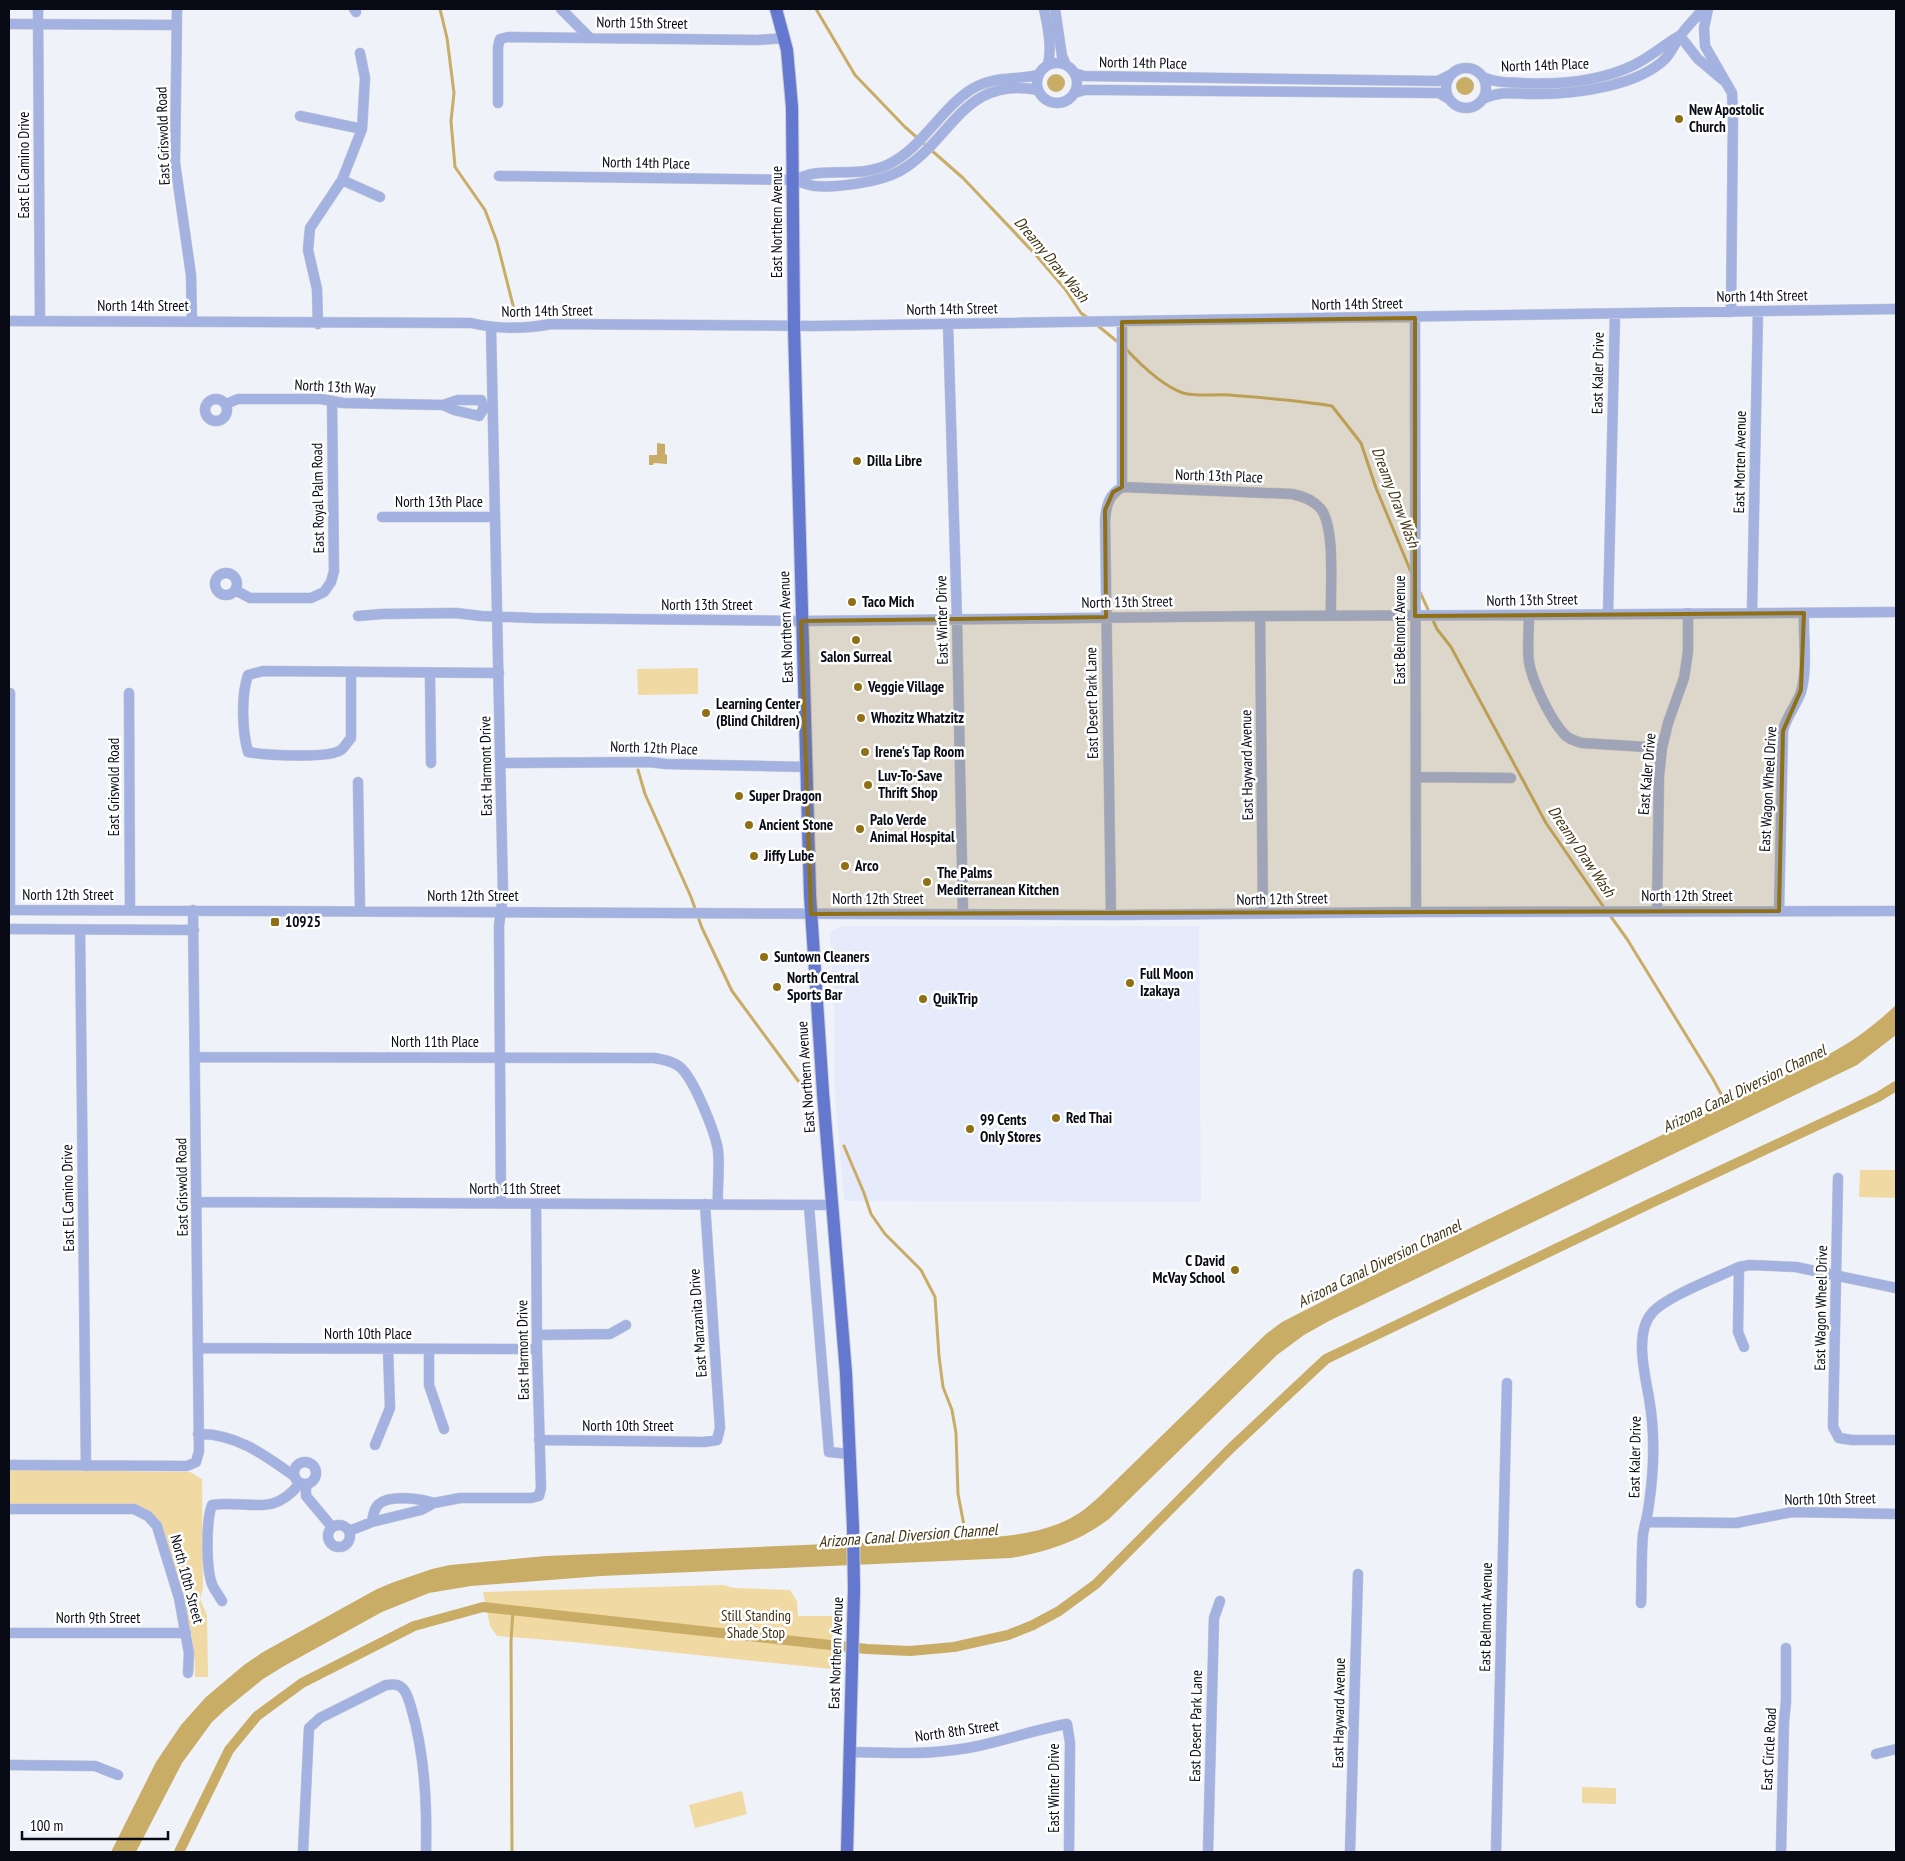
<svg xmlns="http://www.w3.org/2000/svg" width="1905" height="1861" viewBox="0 0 1905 1861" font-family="'PT Sans Narrow',sans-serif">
	<rect width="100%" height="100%" fill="#f0f2f9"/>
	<path fill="#e5ebfb" d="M841 926H1199L1201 1202 844 1201 834 1082V1008L830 936 831 931Z"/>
	<path fill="#f0d9a2" d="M698 668V694L638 695 637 669Z
		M1860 1170H1896V1198L1859 1197Z
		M9 1470 190 1472 202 1479 203 1589 200 1599 207 1615 208 1677H195C196 1618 172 1566 151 1512L9 1504Z
		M723 1585 734 1588 790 1590 797 1601 798 1616H833L832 1669 573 1642 497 1636 490 1626 483 1592Z
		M1582 1787 1616 1788V1804L1582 1803Z
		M742 1791 747 1814 695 1828 689 1805Z"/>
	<path fill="#c9ac65" d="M1047 83a9 9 0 1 1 18 0a9 9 0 1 1-18 0Z
		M1456 86a9 9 0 1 1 18 0a9 9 0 1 1-18 0Z
		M657 443 665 444V454L667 455V464L654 463 653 465H649V455H657Z
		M1896 1005V1035L1857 1065 1329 1321 1304 1335 1277 1355 1109 1519C1080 1541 1048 1552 1011 1558L601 1576 471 1586 429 1593 382 1612 284 1666 263 1679 226 1709 212 1722 182 1763 136 1852H111L156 1762 181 1725 206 1697 244 1665 263 1652 377 1589 394 1582 432 1569 450 1565 546 1556 992 1537C1020 1535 1052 1530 1076 1515 1085 1510 1093 1502 1101 1495L1266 1334 1282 1322 1388 1268 1831 1053C1855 1040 1876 1024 1896 1005Z"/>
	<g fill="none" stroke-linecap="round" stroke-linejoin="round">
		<path stroke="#c9ac65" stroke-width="3" d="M440 9 447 38 454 93 451 121 455 167 485 210 497 242 515 313
			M816 9 855 75 905 127 963 178 1035 254 1065 289 1081 313 1088 318
			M1097 325 1119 343
			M1126 349C1140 364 1163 386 1183 393 1198 397 1214 394 1229 395 1264 398 1297 400 1332 406L1361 443 1376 488 1411 572
			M1419 590 1437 629 1451 647 1546 823 1605 909
			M638 770 645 794 691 897 702 928 732 991 802 1086
			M1609 914 1627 939 1713 1079 1728 1107
			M844 1146 864 1193 871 1214 885 1234 921 1270 935 1297 939 1356 943 1387 952 1410 956 1433 958 1494 967 1541
			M512 1852 511 1641 513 1610"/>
		<path stroke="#c9ac65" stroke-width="10" d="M179 1852 229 1750 257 1716 302 1683 414 1626 483 1607 867 1649 910 1651 954 1647 1008 1635 1033 1625 1059 1611 1096 1584 1231 1448 1326 1359 1649 1204 1878 1097 1896 1086"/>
		<defs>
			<path id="minor" d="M38 9 40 321
				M177 9 175 163 191 275 192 321
				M354 9 356 12
				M561 9 590 38
				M1044 9C1048 27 1052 47 1048 65
				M1055 9 1062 56 1066 65
				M1708 9 1704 28 1705 46 1732 93 1733 114 1731 312
				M9 24 177 25
				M1680 36 1698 59 1723 80
				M1037 83a20 20 0 1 1 40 0a20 20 0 1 1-40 0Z
				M1446 88a20 20 0 1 1 40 0a20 20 0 1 1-40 0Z
				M1074 73 1084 76 1438 81 1450 75
				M1483 77C1496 83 1507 82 1521 83 1559 85 1599 82 1634 65 1650 57 1664 45 1679 36
				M1074 93 1085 90H1103L1439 93 1449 99
				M1483 99C1502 89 1518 95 1539 94 1576 94 1639 86 1666 58 1672 51 1675 43 1681 35 1687 26 1696 18 1703 9
				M498 103V47L500 39 508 37 757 40 785 38
				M300 116 362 129
				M499 176 793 180C800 182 808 185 815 186 838 188 880 182 900 171 952 141 963 75 1038 90
				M342 180 380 197
				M794 180C800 178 806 175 812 174 837 170 863 176 887 165 921 150 940 109 972 89 993 76 1015 80 1038 75
				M1415 318 1416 912
				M9 321 471 323C497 329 525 329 551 324L814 326 1896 309
				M1122 322V487
				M318 324 317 289 308 250 310 228 342 180 362 129 365 78 360 53
				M948 324 957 620 963 914
				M491 328 503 894 499 926 501 1203
				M205 410a11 11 0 1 1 22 0a11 11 0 1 1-22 0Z
				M226 404 238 399H321L343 403 443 405 458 400H481L484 408
				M443 405 454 410 479 416 484 408
				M382 517H495
				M215 584a11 11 0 1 1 22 0a11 11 0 1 1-22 0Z
				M235 590 250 598H311L324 592 331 582 334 571 332 401
				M1752 613 1758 311
				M1608 614 1615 314
				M1529 615C1529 631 1527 647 1529 662 1532 681 1551 721 1565 735 1570 740 1576 741 1582 743L1662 748
				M358 616 382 614 456 613 481 616 533 618 801 621 1260 616 1529 615 1896 612
				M1260 616 1263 914
				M351 673V738C348 741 345 747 341 750 328 759 265 755 248 752 242 730 241 696 248 675L263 671 499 673
				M430 674 431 763
				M10 693V910
				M129 693 130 910
				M501 763 649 762 666 764 806 767
				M1416 777 1511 778
				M358 782 360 911
				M9 910 1111 915 1416 912 1896 911
				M1657 911 1659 776 1662 748 1668 723 1684 678 1688 652V613
				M1779 911 1783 731C1786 717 1796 706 1801 692 1808 667 1803 638 1804 613
				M1111 915 1105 521C1106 505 1109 495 1122 487L1292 494C1302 496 1313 500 1320 508 1336 526 1330 590 1331 615
				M9 929 194 930
				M80 930 86 1466
				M196 1057 655 1058C664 1060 673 1061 680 1067 694 1079 715 1132 718 1150 720 1168 717 1187 718 1204
				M1838 1178 1833 1427 1839 1438 1852 1440H1896
				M196 1202 832 1205
				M809 1206 829 1452 850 1454
				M1739 1267 1738 1332 1744 1347
				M537 1335 610 1334 626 1325
				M198 1348 537 1349
				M429 1349V1385L444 1429
				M198 1434C235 1433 265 1455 294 1476
				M539 1440 704 1442 717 1440 720 1428 705 1204
				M375 1445 390 1408 388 1349
				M294 1473a11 11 0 1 1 22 0a11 11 0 1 1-22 0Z
				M9 1465 187 1466 196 1462 199 1451 193 910
				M306 1485V1496L332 1527
				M9 1509H134L148 1516 157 1526 159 1533 179 1598 189 1653 188 1673
				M372 1522C373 1516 374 1508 379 1504 390 1494 421 1499 434 1503
				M1646 1522 1736 1523 1792 1512 1896 1514
				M328 1536a11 11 0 1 1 22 0a11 11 0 1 1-22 0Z
				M349 1531 372 1522 421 1510 434 1503 460 1498H531L539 1496 541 1488 537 1349 536 1204
				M222 1601C219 1595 214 1590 212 1584 206 1568 206 1520 212 1505 249 1499 272 1519 300 1483
				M1641 1603C1642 1580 1641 1557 1643 1534 1645 1524 1648 1514 1649 1504 1654 1470 1655 1432 1649 1398 1645 1375 1634 1333 1652 1313 1665 1297 1718 1277 1739 1267L1750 1265 1796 1267 1896 1288
				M9 1633H186
				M849 1752C887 1753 924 1755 961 1749 997 1744 1031 1730 1067 1724L1070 1743 1069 1852
				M1876 1754 1896 1749
				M9 1765 95 1766 118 1775
				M303 1852 309 1728 320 1718 386 1685C391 1685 396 1683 401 1687 407 1691 409 1701 411 1707 425 1755 427 1803 426 1852
				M1208 1852 1214 1618 1220 1601
				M1350 1852 1358 1574
				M1496 1852 1507 1383
				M1781 1852 1784 1722 1786 1701V1648"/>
			<path id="major" d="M776 9 787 50 792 107 794 327 810 895 823 1093 846 1373 853 1527 854 1590 847 1852"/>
		</defs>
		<use href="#minor" stroke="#cbcdd5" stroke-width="11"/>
		<use href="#major" stroke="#cbcdd5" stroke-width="14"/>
		<use href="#minor" stroke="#a3b2e1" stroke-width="10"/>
		<use href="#major" stroke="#6378ce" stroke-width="12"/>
	</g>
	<path fill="#8f7014" fill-opacity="0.2" stroke="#8f7014" stroke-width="4" stroke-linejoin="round" d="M1415 318V616L1804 613 1801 690 1783 731 1779 911 811 914 801 621 1106 617 1105 510 1113 492 1122 487V322Z"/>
	<g fill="#8f7014" stroke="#fff" stroke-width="2">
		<circle cx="1679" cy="119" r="5"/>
		<circle cx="857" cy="461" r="5"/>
		<circle cx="852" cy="602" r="5"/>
		<circle cx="856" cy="640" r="5"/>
		<circle cx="858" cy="687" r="5"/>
		<circle cx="706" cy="713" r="5"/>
		<circle cx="861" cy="718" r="5"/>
		<circle cx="865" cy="752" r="5"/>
		<circle cx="868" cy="785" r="5"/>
		<circle cx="739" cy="796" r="5"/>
		<circle cx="749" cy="825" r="5"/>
		<circle cx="860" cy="829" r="5"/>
		<circle cx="754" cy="856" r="5"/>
		<circle cx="845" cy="866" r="5"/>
		<circle cx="927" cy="882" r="5"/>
		<rect x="270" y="917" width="10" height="10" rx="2.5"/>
		<circle cx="764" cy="957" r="5"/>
		<circle cx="1130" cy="983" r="5"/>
		<circle cx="777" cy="987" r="5"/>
		<circle cx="923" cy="999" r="5"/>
		<circle cx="1056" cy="1118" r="5"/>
		<circle cx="970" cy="1129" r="5"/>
		<circle cx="1235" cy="1270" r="5"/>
	</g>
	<g text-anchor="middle" stroke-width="5" stroke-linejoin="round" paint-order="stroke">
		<g font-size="15" fill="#080b16" stroke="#fff">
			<text transform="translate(642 23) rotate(1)" y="5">North 15th Street</text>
			<text transform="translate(1143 63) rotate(1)" y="5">North 14th Place</text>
			<text transform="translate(1545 65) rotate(-2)" y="5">North 14th Place</text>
			<text transform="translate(163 136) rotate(-92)" y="5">East Griswold Road</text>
			<text transform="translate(646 163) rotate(1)" y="5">North 14th Place</text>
			<text transform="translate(24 165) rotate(-90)" y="5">East El Camino Drive</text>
			<text transform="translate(777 222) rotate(-90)" y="5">East Northern Avenue</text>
			<text transform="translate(1762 296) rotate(-1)" y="5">North 14th Street</text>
			<text transform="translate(1357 304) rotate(-1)" y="5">North 14th Street</text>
			<text x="143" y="311">North 14th Street</text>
			<text transform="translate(952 309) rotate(-1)" y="5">North 14th Street</text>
			<text transform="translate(547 311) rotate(-1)" y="5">North 14th Street</text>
			<text transform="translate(1598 373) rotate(-89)" y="5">East Kaler Drive</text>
			<text transform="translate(335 387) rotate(3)" y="5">North 13th Way</text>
			<text transform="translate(1740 462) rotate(-89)" y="5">East Morten Avenue</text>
			<text transform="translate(1219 476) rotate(2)" y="5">North 13th Place</text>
			<text transform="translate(318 498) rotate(-91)" y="5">East Royal Palm Road</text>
			<text x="439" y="507">North 13th Place</text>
			<text transform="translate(1532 600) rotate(-1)" y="5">North 13th Street</text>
			<text transform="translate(1127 602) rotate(-1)" y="5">North 13th Street</text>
			<text x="707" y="610">North 13th Street</text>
			<text transform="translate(942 620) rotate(-91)" y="5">East Winter Drive</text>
			<text transform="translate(786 627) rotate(-92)" y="5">East Northern Avenue</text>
			<text transform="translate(1400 630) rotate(-90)" y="5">East Belmont Avenue</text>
			<text transform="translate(1092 703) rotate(-91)" y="5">East Desert Park Lane</text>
			<text transform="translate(654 748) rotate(2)" y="5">North 12th Place</text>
			<text transform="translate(1247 765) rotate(-91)" y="5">East Hayward Avenue</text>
			<text transform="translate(486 766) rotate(-91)" y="5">East Harmont Drive</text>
			<text transform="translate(1647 774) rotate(-85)" y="5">East Kaler Drive</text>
			<text transform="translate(114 787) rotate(-90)" y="5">East Griswold Road</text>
			<text transform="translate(1768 789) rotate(-87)" y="5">East Wagon Wheel Drive</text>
			<text x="68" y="900">North 12th Street</text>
			<text x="473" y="901">North 12th Street</text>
			<text x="1687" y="901">North 12th Street</text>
			<text x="878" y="904">North 12th Street</text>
			<text transform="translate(1282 899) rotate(-1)" y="5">North 12th Street</text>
			<text x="435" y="1047">North 11th Place</text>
			<text transform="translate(806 1077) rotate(-94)" y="5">East Northern Avenue</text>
			<text transform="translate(182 1187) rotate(-91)" y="5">East Griswold Road</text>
			<text x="515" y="1194">North 11th Street</text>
			<text transform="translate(68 1198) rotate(-91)" y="5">East El Camino Drive</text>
			<text transform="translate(1821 1308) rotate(-89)" y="5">East Wagon Wheel Drive</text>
			<text transform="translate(698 1323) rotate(-94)" y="5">East Manzanita Drive</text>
			<text x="368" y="1339">North 10th Place</text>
			<text transform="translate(523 1350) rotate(-91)" y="5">East Harmont Drive</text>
			<text x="628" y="1431">North 10th Street</text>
			<text transform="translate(1635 1457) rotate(-89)" y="5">East Kaler Drive</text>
			<text transform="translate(1830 1499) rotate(-1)" y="5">North 10th Street</text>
			<text transform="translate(187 1579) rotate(75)" y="5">North 10th Street</text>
			<text transform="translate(1486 1617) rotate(-89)" y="5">East Belmont Avenue</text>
			<text x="98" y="1623">North 9th Street</text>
			<text transform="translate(836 1653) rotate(-88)" y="5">East Northern Avenue</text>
			<text transform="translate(1339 1713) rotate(-89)" y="5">East Hayward Avenue</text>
			<text transform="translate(1196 1726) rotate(-89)" y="5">East Desert Park Lane</text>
			<text transform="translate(957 1731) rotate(-8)" y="5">North 8th Street</text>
			<text transform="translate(1769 1749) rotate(-87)" y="5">East Circle Road</text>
			<text transform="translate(1054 1788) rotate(-90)" y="5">East Winter Drive</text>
		</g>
		<g font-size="15" font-weight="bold" fill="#080b16" stroke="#fff" text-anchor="start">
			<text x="1689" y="115">New Apostolic<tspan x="1689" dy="17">Church</tspan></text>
			<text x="867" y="466">Dilla Libre</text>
			<text x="862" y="607">Taco Mich</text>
			<text x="856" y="662" text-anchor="middle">Salon Surreal</text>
			<text x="868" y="692">Veggie Village</text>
			<text x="716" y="709">Learning Center<tspan x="716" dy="17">(Blind Children)</tspan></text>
			<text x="871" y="723">Whozitz Whatzitz</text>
			<text x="875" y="757">Irene's Tap Room</text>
			<text x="878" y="781">Luv-To-Save<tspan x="878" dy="17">Thrift Shop</tspan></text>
			<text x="749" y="801">Super Dragon</text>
			<text x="870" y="825">Palo Verde<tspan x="870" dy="17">Animal Hospital</tspan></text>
			<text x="759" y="830">Ancient Stone</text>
			<text x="764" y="861">Jiffy Lube</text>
			<text x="855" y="871">Arco</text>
			<text x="937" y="878">The Palms<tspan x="937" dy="17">Mediterranean Kitchen</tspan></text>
			<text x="285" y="927">10925</text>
			<text x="774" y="962">Suntown Cleaners</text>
			<text x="1140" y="979">Full Moon<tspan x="1140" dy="17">Izakaya</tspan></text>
			<text x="787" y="983">North Central<tspan x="787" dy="17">Sports Bar</tspan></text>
			<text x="933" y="1004">QuikTrip</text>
			<text x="1066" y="1123">Red Thai</text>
			<text x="980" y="1125">99 Cents<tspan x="980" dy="17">Only Stores</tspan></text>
			<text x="1225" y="1266" text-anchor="end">C David<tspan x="1225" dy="17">McVay School</tspan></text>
		</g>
		<g font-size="15" fill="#403313" stroke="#fff">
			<text x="756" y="1621">Still Standing<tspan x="756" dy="17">Shade Stop</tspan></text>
		</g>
		<g font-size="16" font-style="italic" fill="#3f3313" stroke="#fff">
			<text transform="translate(1052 259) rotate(50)" y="6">Dreamy Draw Wash</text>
			<text transform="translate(1396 497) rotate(69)" y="6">Dreamy Draw Wash</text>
			<text transform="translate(1582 851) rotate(56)" y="6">Dreamy Draw Wash</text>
			<text transform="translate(1744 1088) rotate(-26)" y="6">Arizona Canal Diversion Channel</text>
			<text transform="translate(1379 1263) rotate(-26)" y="6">Arizona Canal Diversion Channel</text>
			<text transform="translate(908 1535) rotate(-4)" y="6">Arizona Canal Diversion Channel</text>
		</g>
	</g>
	<rect width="1905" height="1861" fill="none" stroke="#080b16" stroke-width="20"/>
	<path d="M22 1831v8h146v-8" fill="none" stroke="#080b16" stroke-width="2.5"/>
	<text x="30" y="1831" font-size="15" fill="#080b16" stroke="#ffffff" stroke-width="4" paint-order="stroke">100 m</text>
</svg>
